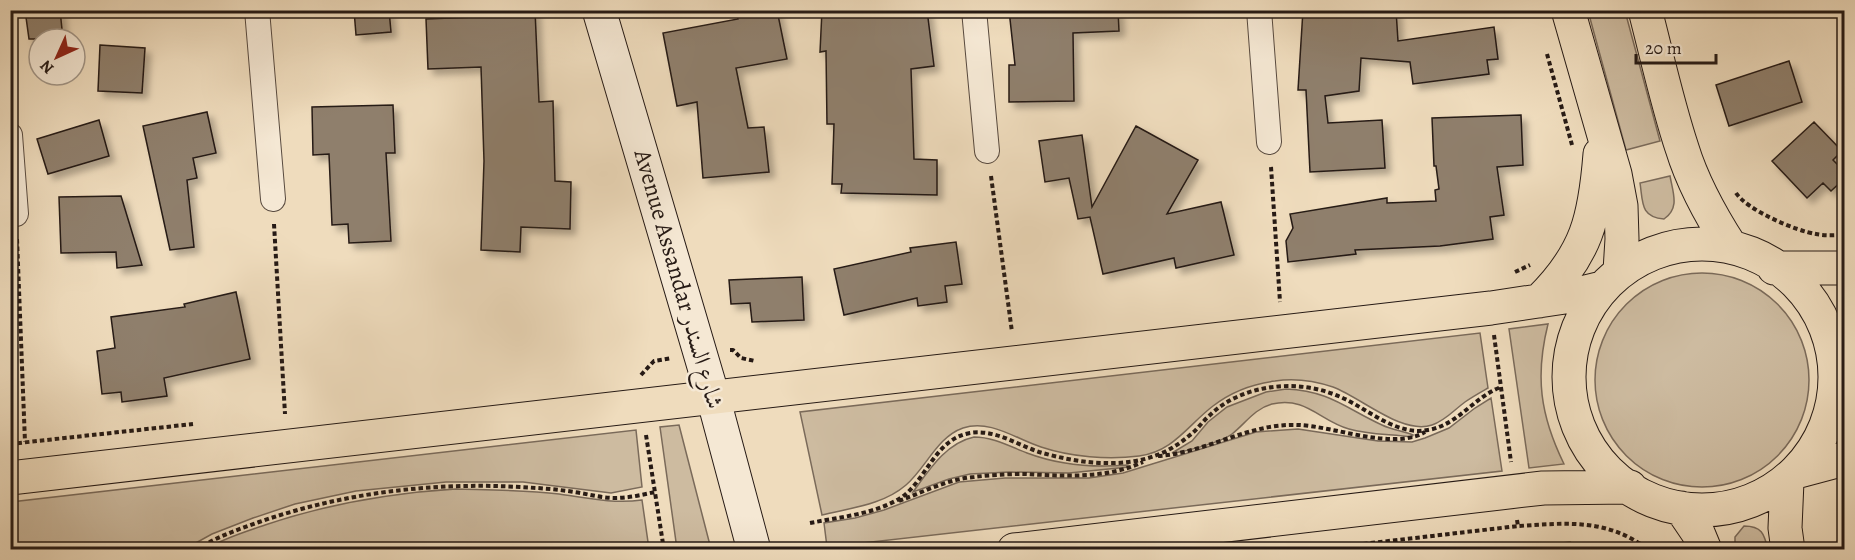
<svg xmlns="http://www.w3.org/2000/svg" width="1855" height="560" viewBox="0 0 1855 560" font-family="Alegreya,Amiri,serif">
	<defs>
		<filter id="shadow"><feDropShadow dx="5.5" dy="5.5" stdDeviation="3" flood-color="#0004"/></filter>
	</defs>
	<rect width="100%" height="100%" fill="#efdcbd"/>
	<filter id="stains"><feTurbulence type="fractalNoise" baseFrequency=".00333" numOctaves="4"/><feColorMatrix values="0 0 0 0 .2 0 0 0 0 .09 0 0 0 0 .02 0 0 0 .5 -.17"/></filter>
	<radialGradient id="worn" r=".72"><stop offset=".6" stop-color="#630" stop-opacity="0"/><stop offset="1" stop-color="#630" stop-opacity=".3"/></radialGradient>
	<path fill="#cdbba0" stroke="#7a6a5a" stroke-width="1.5" d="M1588 11H1625L1660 141 1626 150Z
		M1670 176C1673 193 1680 208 1664 219 1640 217 1643 202 1640 183Z
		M1595 380a107 107 0 1 1 214 0a107 107 0 1 1-214 0Z
		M1548 324C1535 376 1540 415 1564 464L1529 468 1509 329Z
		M1480 333 1488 388C1481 392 1472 397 1465 402 1454 410 1445 421 1432 425 1402 435 1362 398 1333 387 1315 381 1294 378 1275 381 1252 384 1231 392 1213 406 1188 425 1173 452 1139 456 1108 460 1071 457 1041 447 1016 439 990 419 963 428 937 437 926 468 906 485 883 505 850 508 822 515L800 412Z
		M1286 389C1330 391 1345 408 1382 425 1392 430 1404 431 1413 435L1412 437C1392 434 1369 435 1349 429 1320 421 1306 396 1272 404 1254 409 1246 423 1232 434 1222 442 1185 452 1172 453L1192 441 1208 422 1227 407 1266 392Z
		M1491 398 1502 471 827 547 824 523 855 518 884 510 959 482 1005 478H1089L1123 473 1256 432 1298 429 1378 441 1412 442 1425 438 1449 428 1475 408Z
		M679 425 711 549H677L660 427Z
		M636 430 642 487 611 493 523 482H446L356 491 295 504 253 518 212 534 185 549H11V502Z
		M974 437C993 437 1009 446 1027 453 1059 465 1094 468 1128 465V467L1069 473 1009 472 970 474 949 479 913 492C929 470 946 443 974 437Z
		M456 489C490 490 525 490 559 494 587 498 613 504 642 500L649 549H206C224 538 245 532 265 525 327 504 391 493 456 489Z
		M1744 526C1762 526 1764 534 1768 549H1735V537Z
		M1570 542 1581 549H1510Z"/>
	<path fill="#8f7f6c" stroke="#261a15" stroke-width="1.5" filter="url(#shadow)" d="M25 10H60L63 39H29Z
		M354 10H389L391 32 356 35Z
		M498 10H535L539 102 553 101 555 181 571 182 570 229 521 227 520 252 481 250 484 161 481 67 428 69 426 19 499 16Z
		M736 10H777L787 59 736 68 748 128 764 127 769 172 703 178 697 102 677 106 663 33 738 19Z
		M822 10H927L934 66 911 69 914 159 937 160V195L841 193 842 184H832L834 124H827L826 51 820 52Z
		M1009 10H1118L1119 31 1073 33 1074 101 1009 102V65H1015Z
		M1303 10H1396L1398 41 1494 27 1498 59 1487 60 1489 74 1413 84 1410 62 1361 58 1359 91 1325 96 1328 123 1382 120 1385 168 1310 172 1306 90H1298Z
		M100 45 145 48 142 93 98 91Z
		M1789 61 1802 102 1729 126 1716 85Z
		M393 105 395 153H386L391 241 349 243 348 224 332 225 329 154 313 155 312 107Z
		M207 112 216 153 193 158 197 178 187 180 194 247 170 250 143 126Z
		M1521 115 1523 165 1497 167 1504 215 1490 217 1493 239 1440 246 1355 250 1356 254 1288 262 1286 241 1293 228 1290 214 1387 198V203L1436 201 1435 190 1439 189 1436 166H1434L1432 118Z
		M99 120 109 156 48 174 37 139Z
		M1814 122 1842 151 1833 160 1845 172V178L1831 191 1823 183 1807 198 1772 161Z
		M1136 126 1198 160 1167 214 1221 202 1234 255 1176 268 1174 258 1103 274 1090 217 1078 219 1069 178 1045 182 1039 141 1082 135 1092 207Z
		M121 196 142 265 117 268 116 252 61 253 59 197Z
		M956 242 962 284 945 286 947 302 918 306 917 298 844 315 834 269 911 252 910 248Z
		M802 277 804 320 752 322 750 303 731 304 729 280Z
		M236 292 250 359 164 378 167 396 122 402 121 392 102 394 97 351 115 348 111 317 185 307 184 304Z"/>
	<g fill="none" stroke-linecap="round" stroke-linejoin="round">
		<defs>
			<path id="street" d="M257 10 273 199
				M974 10 987 151
				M1259 10 1269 142
				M10 135 16 214"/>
			<path id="secondary" d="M599 10 713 397 754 550"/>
			<path id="primary" d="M1568 10 1615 174 1621 206 1622 239 1620 271
				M1645 10C1657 56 1667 103 1682 148 1693 184 1711 216 1731 247
				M1569 377a133 133 0 1 1 266 0a133 133 0 1 1-266 0Z
				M1774 268H1844
				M1539 301C1587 254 1595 218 1600 154
				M1799 471 1844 459
				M10 478 1491 308 1565 297 1602 288
				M1787 481 1785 528 1788 550
				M1681 508 1698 533 1705 550
				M1014 550 1543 488 1630 487"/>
		</defs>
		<use href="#street" stroke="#584a3f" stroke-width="26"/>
		<use href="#secondary" stroke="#261a15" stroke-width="35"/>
		<use href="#primary" stroke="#261a15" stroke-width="35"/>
		<path stroke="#261a15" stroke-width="4" stroke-dasharray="4.5 3" stroke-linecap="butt" d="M1547 54 1572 145
			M1271 167 1280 302
			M991 176 1012 332
			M1736 193C1747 210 1796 231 1816 234 1825 236 1835 235 1844 235
			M274 224 285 414
			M17 239 25 442
			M1515 272 1530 265
			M1494 335 1511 462
			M730 350H733L741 358 755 361
			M641 375 654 361 672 358
			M646 435 664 550
			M10 444 193 424
			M1158 456C1206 453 1248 423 1298 425 1334 426 1393 451 1425 432
			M899 501C923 492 948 479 974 477 990 475 1008 474 1025 474 1064 476 1107 479 1143 462
			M1517 520 1518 526C1567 523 1607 518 1649 550
			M810 523C840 517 876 514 902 497 927 479 935 439 970 433 994 429 1016 444 1039 452 1060 458 1084 463 1106 463 1137 464 1166 456 1190 435 1197 430 1202 422 1209 416 1223 402 1242 393 1261 389 1289 383 1318 386 1345 399 1370 411 1398 436 1428 430 1458 425 1474 397 1501 387
			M196 550C216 537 237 530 259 522 343 493 431 482 520 487 538 488 556 489 574 492 588 494 601 498 615 498 628 498 642 495 655 492
			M1311 550 1518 526
			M1834 550 1844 531"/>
		<use href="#street" stroke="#f5e8d4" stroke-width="24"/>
		<use href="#secondary" stroke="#f5e8d4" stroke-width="33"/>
		<use href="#primary" stroke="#efdcbd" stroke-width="33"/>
	</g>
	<g text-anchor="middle" stroke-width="5" stroke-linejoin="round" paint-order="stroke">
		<g font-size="24" fill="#261a15" stroke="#f5e8d4">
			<text transform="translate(679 279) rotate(74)" y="8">Avenue Assandar شارع السندر</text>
		</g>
	</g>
	<rect width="1855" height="560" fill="none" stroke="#efdcbd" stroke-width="36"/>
	<rect x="12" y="12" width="1831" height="536" fill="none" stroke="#261a15" stroke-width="3"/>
	<rect x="18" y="18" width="1819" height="524" fill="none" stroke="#261a15" stroke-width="1.5"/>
	<g transform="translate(57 57) rotate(225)"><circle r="28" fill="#f5e8d4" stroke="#a29688" stroke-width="1.5"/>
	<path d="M0-4.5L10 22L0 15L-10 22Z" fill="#8f2418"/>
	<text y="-9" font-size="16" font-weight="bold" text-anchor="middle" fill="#261a15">N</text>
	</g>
	<path d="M1636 54v9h80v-9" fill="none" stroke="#261a15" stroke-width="3"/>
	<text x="1645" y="54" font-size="18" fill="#261a15" stroke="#f5e8d4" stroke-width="4.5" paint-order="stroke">20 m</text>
	<rect width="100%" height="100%" filter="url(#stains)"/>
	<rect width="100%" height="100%" fill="url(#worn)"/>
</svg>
